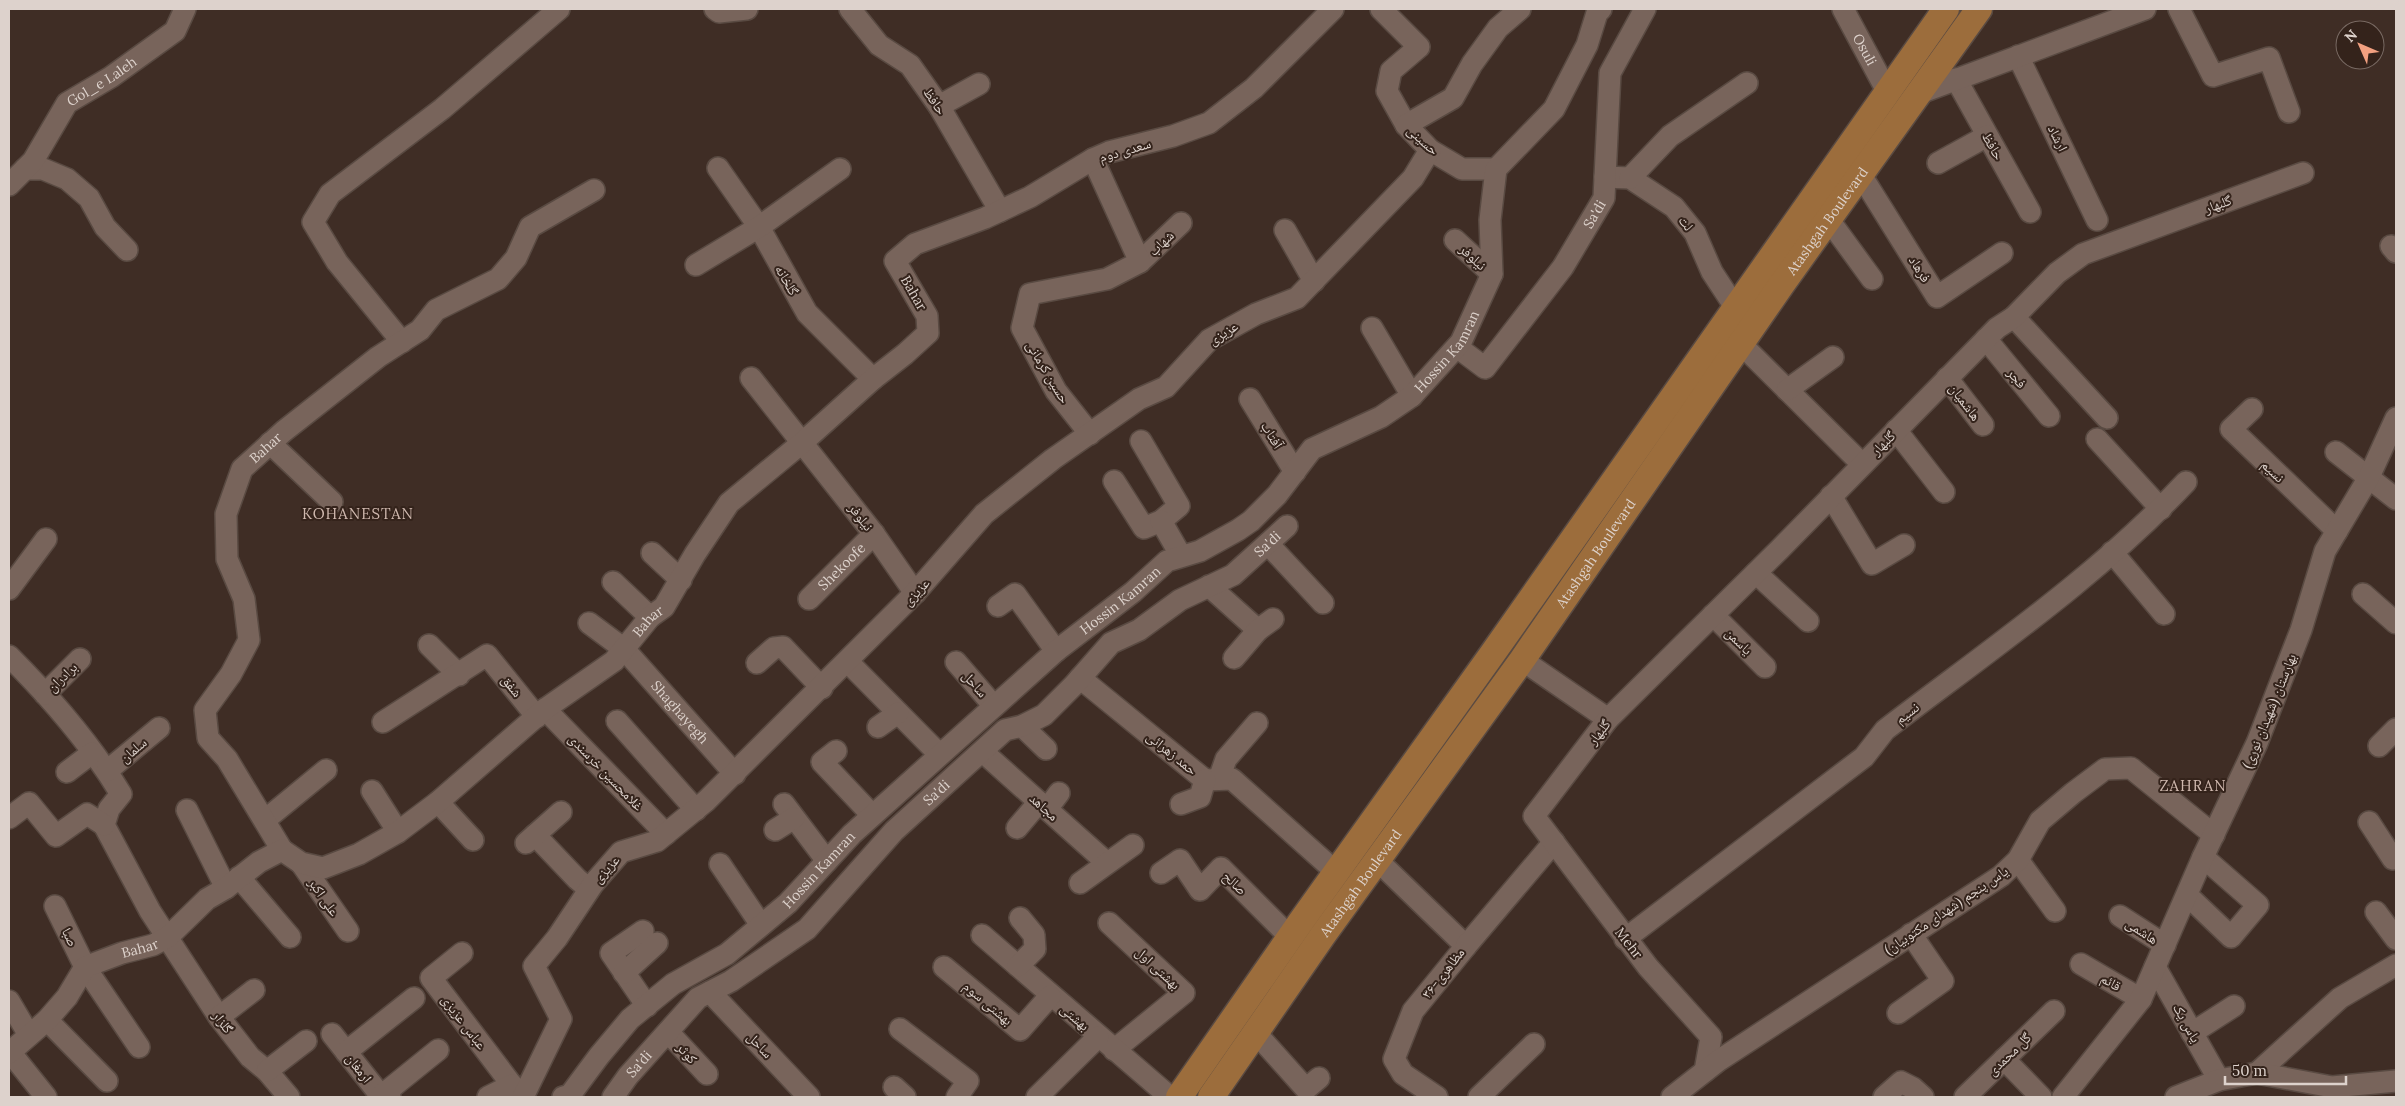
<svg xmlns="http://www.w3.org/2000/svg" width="2405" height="1106" viewBox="0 0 2405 1106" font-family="Lora,'Noto Naskh Arabic',serif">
	<rect width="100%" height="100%" fill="#3f2d25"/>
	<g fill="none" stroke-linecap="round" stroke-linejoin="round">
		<defs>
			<g id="minor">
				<path d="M715 9 719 12 747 9"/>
				<path d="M850 9 879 45 910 65 939 106 1000 211"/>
				<path d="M1381 9 1419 47 1391 71 1387 91 1406 125 1430 150 1462 169H1496"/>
				<path id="s1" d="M1843 9 1887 91"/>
				<path d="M2179 9 2213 76 2269 58 2289 112"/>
				<path d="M2018 56 2097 220"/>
				<path d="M1956 79 2030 212"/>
				<path d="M1920 93 2145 9"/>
				<path d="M939 106 979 84"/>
				<path d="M1406 125 1453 98 1472 64 1498 28 1520 9"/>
				<path d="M1938 163 1987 136"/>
				<path d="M718 168 759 227 807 313 873 379"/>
				<path d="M25 169H43L67 179 89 198 105 227 127 250"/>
				<path d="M1861 175 1937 297 2002 253"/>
				<path d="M1605 177 1630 178 1674 207 1695 233 1712 272 1735 307"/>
				<path d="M1630 178 1670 136 1747 83"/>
				<path id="s2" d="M9 185 33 161 67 103 111 77 175 31 185 9"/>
				<path d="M1829 220 1872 279"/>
				<path d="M1285 230 1314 281"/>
				<path d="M1455 240 1492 274"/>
				<path d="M2391 246 2396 252"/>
				<path d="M1140 262 1181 223"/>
				<path d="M696 265 759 227 840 169"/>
				<path d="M2014 317 2107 418"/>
				<path d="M1372 328 1412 396"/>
				<path d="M1986 339 2049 416"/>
				<path d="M402 342 337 262 313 222 330 194 442 109 559 9"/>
				<path d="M1741 344 1862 464"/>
				<path id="s3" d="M1457 347 1485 368 1563 267 1604 198 1610 73 1645 9"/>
				<path d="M751 378 874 534 915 593"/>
				<path d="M1947 378 1983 425"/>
				<path d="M1787 390 1833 357"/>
				<path d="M1250 399 1295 472"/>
				<path d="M2252 409 2231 429 2337 531"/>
				<path d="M1896 430 1944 492"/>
				<path d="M1090 434 1056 391 1022 328 1030 294 1107 279 1140 262 1093 159"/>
				<path d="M2097 439 2161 509"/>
				<path d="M270 443 332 502"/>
				<path d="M2336 452 2396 499"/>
				<path d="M1114 481 1144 528 1161 521 1179 506 1141 441"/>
				<path d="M1831 496 1872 564 1904 545"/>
				<path d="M1161 521 1181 556"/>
				<path d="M1268 544 1323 603"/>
				<path d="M2112 552 2164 614"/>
				<path d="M652 553 681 580"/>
				<path d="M1756 573 1808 621"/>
				<path d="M613 582 650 617"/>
				<path d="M1209 586 1258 630"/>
				<path d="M9 589 46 539"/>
				<path d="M2363 594 2396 623"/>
				<path id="s4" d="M809 599 874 534"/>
				<path d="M998 606 1015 594 1056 651"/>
				<path d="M1713 615 1765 667"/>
				<path id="s5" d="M589 623 624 649 735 774"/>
				<path d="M429 645 459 675"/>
				<path d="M9 656C50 697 91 744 121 794L109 809 104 825 150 911 219 1017 250 1057 267 1071 289 1097"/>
				<path d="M1234 658 1258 630 1273 619"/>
				<path d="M1522 660 1608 719"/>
				<path d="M848 662 939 754"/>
				<path d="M956 662 993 705"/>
				<path d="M757 663 774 648 783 647 822 688"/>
				<path d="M1080 678 1205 780 1232 779 1336 872"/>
				<path d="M45 694 80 659"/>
				<path d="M545 709 666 834"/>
				<path d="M617 721 696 810"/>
				<path d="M383 722 487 655 537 717"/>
				<path d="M1022 726 1046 749"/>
				<path d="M878 727 898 713"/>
				<path d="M2379 746 2396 729"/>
				<path d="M836 751 822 762 872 815"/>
				<path d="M983 752 1106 862"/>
				<path d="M107 771 159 728"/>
				<path d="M67 772 92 753"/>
				<path d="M1219 779 1226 759 1257 723"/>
				<path d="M372 791 398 832"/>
				<path d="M438 802 473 840"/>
				<path d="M784 804 827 861"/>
				<path d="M1181 804 1200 797 1205 780"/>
				<path d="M1047 809 1059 793"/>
				<path d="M187 810 226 888"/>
				<path d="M9 818 29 803 56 836 87 814 104 825"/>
				<path d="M265 820 326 770"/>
				<path d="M2369 822 2393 859 2396 857"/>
				<path d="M1017 828 1039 802"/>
				<path d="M775 830 794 818"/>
				<path d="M535 835 577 879 589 889"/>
				<path d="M526 843 561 812"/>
				<path id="s6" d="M282 850 227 759 208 738 205 710 231 674 249 640 244 599 227 559 226 514 242 469 284 431 378 357 420 330 436 310 498 279 516 258 530 227 594 190"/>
				<path d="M1377 860 1466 946 1413 1011 1394 1059 1403 1074 1437 1097"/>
				<path d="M2018 860 2055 911"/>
				<path d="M301 863 348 931"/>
				<path d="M720 864 761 925"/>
				<path d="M1161 873 1180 860 1200 890 1221 868 1290 937"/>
				<path d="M239 877 290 937"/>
				<path d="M1080 883 1133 845"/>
				<path d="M2187 895 2231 937 2258 905 2203 857"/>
				<path d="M55 906 85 967 139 1047"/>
				<path d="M2376 912 2396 939"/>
				<path d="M2120 916 2165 945"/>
				<path d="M1109 923 1184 993 1114 1050"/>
				<path d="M643 931 611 953 647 1006"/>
				<path d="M982 935 1170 1097"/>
				<path d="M1625 939 1864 757 1885 730C1988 651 2097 577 2186 482"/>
				<path d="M1466 946 1554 842"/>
				<path d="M462 953 431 978 521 1097"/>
				<path d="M2081 964 2141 999"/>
				<path d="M1018 966 1035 949 1034 935 1020 918"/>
				<path d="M944 967 1020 1030 1050 996"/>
				<path d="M2155 967 2219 1080"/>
				<path d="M624 973 657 943"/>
				<path d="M710 992 809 1097"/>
				<path d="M9 1001 29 1035"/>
				<path d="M1898 1013 1943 981 1911 934"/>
				<path d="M219 1017 254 990"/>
				<path d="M47 1020 107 1081"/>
				<path d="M900 1029 968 1081 957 1097"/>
				<path d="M668 1032 707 1074"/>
				<path d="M1255 1032 1306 1089 1319 1078"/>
				<path d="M2192 1033 2234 1006"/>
				<path d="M332 1034 381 1096 390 1097"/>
				<path d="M10 1052 46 1097"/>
				<path d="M346 1052 414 998"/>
				<path id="s7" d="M9 1053 47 1020 67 997 85 967 122 953 153 945 168 937 207 899 226 888 259 862 282 850 301 863 323 868 359 854 398 832 438 802 545 709 614 661 650 617 664 607 695 554 729 503 803 442 873 379 905 354 928 333 927 316 895 261 915 244 985 218 1030 197 1093 159 1109 152 1173 136 1209 123 1254 88 1333 9"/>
				<path d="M2004 1059 2041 1097"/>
				<path d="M267 1071 306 1041"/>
				<path d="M1705 1071 1711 1037 1648 967 1534 816 1608 719 1780 549 1997 328 2014 317 2057 273 2083 254 2303 173"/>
				<path d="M2257 1073 2340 998 2396 965"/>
				<path d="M894 1087 905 1097"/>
				<path d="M381 1096 438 1050"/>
				<path d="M488 1097 512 1085"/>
				<path d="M523 1097 561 1019 534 966 557 938 593 884 621 852 657 841 706 801 915 593 984 514 1053 459 1139 399 1166 387 1209 340 1256 314 1297 298 1413 178 1430 150"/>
				<path id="s8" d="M563 1097 570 1095 599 1056 630 1019 673 984 727 954 788 903 852 834 1056 651 1133 592 1167 561 1200 551 1238 530 1251 521 1277 495 1312 449 1381 417 1412 396 1461 342 1492 274 1490 220 1496 169 1554 109 1587 45 1597 13 1601 9"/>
				<path id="s9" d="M613 1097 628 1076 698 998 731 981 807 929 894 831 1005 730 1022 726 1044 715 1074 685 1111 643 1139 630 1180 600 1233 575 1287 526"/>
				<path d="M1037 1097 1098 1037"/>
				<path d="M1479 1097 1534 1044"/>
				<path d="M1672 1097 1718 1061 2001 876 2018 860 2040 821 2073 793 2105 769 2131 768 2214 835"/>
				<path d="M1884 1097 1901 1082 1913 1088 1923 1097"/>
				<path d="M1965 1097 2054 1011"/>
				<path d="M2063 1097 2141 999 2203 857 2257 743 2301 630 2325 551 2369 477 2396 418"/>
				<path d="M2176 1097 2219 1080 2257 1073 2332 1087 2396 1081"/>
			</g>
			<g id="major">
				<path d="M1179 1097 1300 923 1493 653 1946 9"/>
				<path id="s10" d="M1211 1097 1323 935 1522 660 1782 284 1979 9"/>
			</g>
		</defs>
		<use href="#minor" stroke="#594a42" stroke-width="24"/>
		<use href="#major" stroke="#594a42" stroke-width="29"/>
		<use href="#minor" stroke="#78645b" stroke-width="21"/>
		<use href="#major" stroke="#9c6d3c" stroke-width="26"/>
	</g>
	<g text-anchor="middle" stroke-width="4" stroke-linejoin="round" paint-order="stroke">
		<g font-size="14" fill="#ddd2cc" stroke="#34231b">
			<text dy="5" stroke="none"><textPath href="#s1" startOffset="46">Osuli</textPath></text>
			<text dy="5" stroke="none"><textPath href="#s2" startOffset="142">Gol_e Laleh</textPath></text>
			<text transform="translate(935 101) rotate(56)" y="5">حافظ</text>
			<text transform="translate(2058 138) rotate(64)" y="5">ارشاد</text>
			<text transform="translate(1423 140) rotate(42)" y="5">حسینی</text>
			<text transform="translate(1993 146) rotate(61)" y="5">حافظ</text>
			<text transform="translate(1125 150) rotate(-16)" y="5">سعدی دوم</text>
			<text transform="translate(2218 204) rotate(-20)" y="5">گلبهار</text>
			<text dy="5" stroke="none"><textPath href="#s3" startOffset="224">Sa'di</textPath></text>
			<text dy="5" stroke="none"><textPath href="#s10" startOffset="1071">Atashgah Boulevard</textPath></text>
			<text transform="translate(1686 223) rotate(52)" y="5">لت</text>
			<text transform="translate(1161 243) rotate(-44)" y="5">شهاب</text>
			<text transform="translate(1473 257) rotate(43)" y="5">نیلوفر</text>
			<text transform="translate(1920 269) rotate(58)" y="5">فرهاد</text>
			<text transform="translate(787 280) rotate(60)" y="5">گلخانه</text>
			<text transform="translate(914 293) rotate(60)" y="5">Bahar</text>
			<text transform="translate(1223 333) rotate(-33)" y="5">عزیزی</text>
			<text dy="5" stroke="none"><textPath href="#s8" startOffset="1171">Hossin Kamran</textPath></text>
			<text transform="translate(1048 372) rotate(59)" y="5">حسین کرمانی</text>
			<text transform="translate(2017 378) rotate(51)" y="5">فجر</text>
			<text transform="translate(1965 402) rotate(53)" y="5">هاشمیان</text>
			<text transform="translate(1272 435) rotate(58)" y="5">آفتاب</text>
			<text transform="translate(1883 443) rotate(-45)" y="5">گلبهار</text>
			<text dy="5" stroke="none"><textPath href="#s6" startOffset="455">Bahar</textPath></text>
			<text transform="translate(2273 471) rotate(44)" y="5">نسیم</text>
			<text transform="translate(861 517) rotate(52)" y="5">نیلوفر</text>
			<text dy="5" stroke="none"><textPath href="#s9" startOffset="868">Sa'di</textPath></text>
			<text dy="5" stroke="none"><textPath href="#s10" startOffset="666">Atashgah Boulevard</textPath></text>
			<text dy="5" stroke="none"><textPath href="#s4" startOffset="46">Shekoofe</textPath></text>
			<text transform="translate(916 592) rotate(-47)" y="5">عزیزی</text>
			<text dy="5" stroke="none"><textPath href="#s8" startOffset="751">Hossin Kamran</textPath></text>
			<text dy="5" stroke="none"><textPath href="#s7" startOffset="806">Bahar</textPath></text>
			<text transform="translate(1739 641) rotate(45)" y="5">یاسمن</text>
			<text transform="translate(62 677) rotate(-44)" y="5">برادران</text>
			<text transform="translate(975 684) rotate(49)" y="5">ساحل</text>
			<text transform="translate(512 686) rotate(52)" y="5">شفق</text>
			<text transform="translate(2269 711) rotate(-68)" y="5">بهارستان (شهیدان نوری)</text>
			<text dy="5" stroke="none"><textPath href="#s5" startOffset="128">Shaghayegh</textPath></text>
			<text transform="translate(1907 713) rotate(-37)" y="5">نسیم</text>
			<text transform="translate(1599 732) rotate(-52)" y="5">گلبهار</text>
			<text transform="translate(133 750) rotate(-40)" y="5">سلمان</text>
			<text transform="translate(1172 753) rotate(39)" y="5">حمد زهرائی</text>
			<text transform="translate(606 772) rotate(46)" y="5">غلامحسین خرسندی</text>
			<text dy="5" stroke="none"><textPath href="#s9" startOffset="448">Sa'di</textPath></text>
			<text transform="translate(1044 807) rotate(42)" y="5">مجاهد</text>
			<text transform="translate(606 869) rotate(-48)" y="5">عزیزی</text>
			<text dy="5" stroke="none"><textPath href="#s8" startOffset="346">Hossin Kamran</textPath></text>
			<text transform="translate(1235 883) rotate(44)" y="5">صالح</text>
			<text dy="5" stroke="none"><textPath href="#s10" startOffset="261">Atashgah Boulevard</textPath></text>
			<text transform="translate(324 897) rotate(55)" y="5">علی اکبر</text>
			<text transform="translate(1946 910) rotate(-34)" y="5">یاس پنجم (شهدای مکتوبیان)</text>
			<text transform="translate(2142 931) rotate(33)" y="5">هاشمی</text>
			<text transform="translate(70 937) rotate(64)" y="5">صبا</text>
			<text transform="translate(1629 943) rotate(52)" y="5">Mehr</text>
			<text dy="5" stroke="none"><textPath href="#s7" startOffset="174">Bahar</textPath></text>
			<text transform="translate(1158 968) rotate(43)" y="5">بهشتی اول</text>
			<text transform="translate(1443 973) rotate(-52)" y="5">۳۶-مظاهری</text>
			<text transform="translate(2111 982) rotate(30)" y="5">قائم</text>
			<text transform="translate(988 1003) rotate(40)" y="5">بهشتی سوم</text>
			<text transform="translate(1075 1017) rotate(41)" y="5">بهشتی</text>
			<text transform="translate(223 1022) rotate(54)" y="5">گلزار</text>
			<text transform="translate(464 1022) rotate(53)" y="5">عباس عزیزی</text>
			<text transform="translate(2187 1023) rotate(61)" y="5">یاس یک</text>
			<text transform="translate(760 1045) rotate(47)" y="5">ساحل</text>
			<text transform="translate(687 1053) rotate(48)" y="5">کوثر</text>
			<text transform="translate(2009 1054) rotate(-44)" y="5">گل محمدی</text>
			<text dy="5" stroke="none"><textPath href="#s9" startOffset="42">Sa'di</textPath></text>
			<text transform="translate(359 1068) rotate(52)" y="5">ارمغان</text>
		</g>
		<g font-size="15" letter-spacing="1" fill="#d0b9af" stroke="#34231b">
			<text x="358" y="519">KOHANESTAN</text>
			<text x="2193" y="791">ZAHRAN</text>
		</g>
	</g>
	<rect width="2405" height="1106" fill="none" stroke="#ddd2cc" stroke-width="20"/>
	<g transform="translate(2360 45) rotate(315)"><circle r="24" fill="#34231b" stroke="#786962"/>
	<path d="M0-4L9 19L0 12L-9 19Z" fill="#f2a080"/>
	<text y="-8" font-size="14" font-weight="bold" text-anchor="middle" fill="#ddd2cc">N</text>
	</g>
	<path d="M2225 1076v8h121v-8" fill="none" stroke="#ddd2cc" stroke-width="2.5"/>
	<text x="2232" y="1076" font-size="15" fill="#ddd2cc" stroke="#34231b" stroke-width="4" paint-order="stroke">50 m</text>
</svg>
